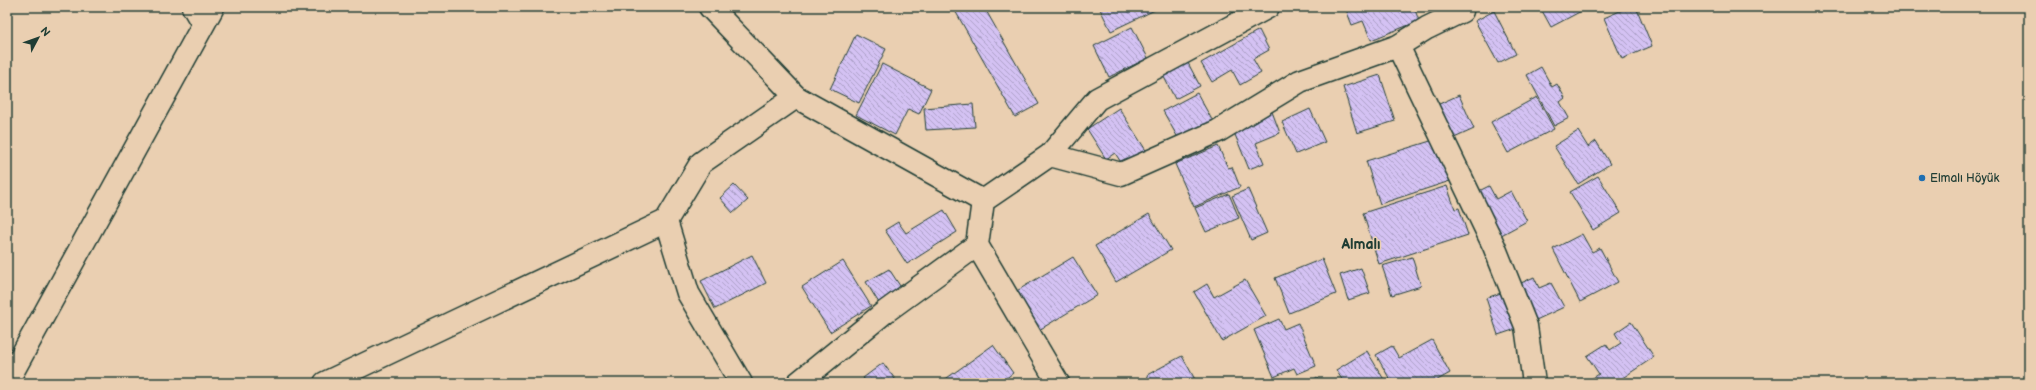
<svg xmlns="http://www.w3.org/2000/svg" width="2036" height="390" viewBox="0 0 2036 390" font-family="'Balsamiq Sans',sans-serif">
	<defs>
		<pattern id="building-back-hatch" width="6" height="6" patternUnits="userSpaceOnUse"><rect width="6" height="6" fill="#d4c2f3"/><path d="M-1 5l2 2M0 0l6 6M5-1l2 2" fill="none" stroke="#ab9fc6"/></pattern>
	</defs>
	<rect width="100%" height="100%" fill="#eacfb1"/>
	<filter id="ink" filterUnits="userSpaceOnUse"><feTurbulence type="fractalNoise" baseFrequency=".025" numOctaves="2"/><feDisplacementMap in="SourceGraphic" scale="8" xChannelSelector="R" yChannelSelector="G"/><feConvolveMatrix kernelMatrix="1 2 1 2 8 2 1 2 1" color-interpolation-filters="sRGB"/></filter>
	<g filter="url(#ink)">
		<path fill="url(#building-back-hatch)" stroke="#1f3d34" d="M953 7H984L1039 104 1015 117Z
			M1099 7H1158L1159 8 1111 31Z
			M1345 7H1414L1419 21 1371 40 1363 21 1352 25Z
			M1540 7H1589L1551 27Z
			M1629 7H1636L1652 46 1622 59 1604 18Z
			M1494 11 1516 54 1498 63 1475 21Z
			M1132 27 1148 58 1109 77 1094 46Z
			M1259 30 1269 50 1253 59 1261 73 1240 85 1232 70 1212 82 1201 63Z
			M856 34 886 49 859 103 830 89Z
			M1188 63 1200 86 1175 99 1163 75Z
			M882 64 931 89 919 114 908 109 895 135 856 115Z
			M1541 67 1552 87 1557 84 1565 98 1560 102 1569 118 1554 126 1527 75Z
			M1380 75 1395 121 1357 133 1343 87Z
			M1197 93 1216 127 1182 145 1163 111Z
			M1459 95 1474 129 1452 139 1437 105Z
			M1537 97 1554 129 1508 153 1491 122Z
			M973 104 975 127 926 130 924 108Z
			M1119 108 1147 152 1124 167 1115 153 1106 159 1087 129Z
			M1271 109 1280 133 1256 143 1264 163 1249 169 1231 125Z
			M1310 109 1325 142 1296 154 1282 122Z
			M1578 131 1588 147 1596 141 1610 164 1578 184 1554 146Z
			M1437 139 1450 181 1380 204 1366 161Z
			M1218 146 1228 168 1232 167 1240 187 1194 207 1175 164Z
			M1598 176 1621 213 1593 230 1570 192Z
			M734 185 748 200 733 213 720 198Z
			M1447 186 1455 209 1459 208 1468 235 1379 264 1363 213Z
			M1489 186 1496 199 1511 191 1527 221 1494 239 1471 195Z
			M1248 189 1267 233 1251 240 1232 196Z
			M1229 194 1239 218 1206 232 1195 208Z
			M944 210 957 232 907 264 885 230 898 222 906 233Z
			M1149 214 1171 250 1116 282 1095 246Z
			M1582 234 1592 252 1600 248 1618 282 1580 302 1553 249Z
			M752 255 766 283 715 309 701 281Z
			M1073 257 1097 295 1039 330 1015 292Z
			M1412 257 1421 286 1392 295 1382 266Z
			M1322 259 1336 294 1289 313 1275 278Z
			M843 261 871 306 830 332 802 287Z
			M1361 268 1370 293 1348 300 1340 275Z
			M889 269 902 289 879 303 866 282Z
			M1534 277 1539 288 1551 283 1564 307 1536 320 1519 284Z
			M1245 280 1266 316 1222 341 1194 292 1207 284 1214 297Z
			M1504 292 1516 329 1498 335 1486 298Z
			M1279 319 1284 329 1298 323 1316 366 1297 374 1294 368 1274 377 1254 330Z
			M1631 322 1654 357 1615 383H1585L1599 374 1587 356 1606 344 1610 350 1621 343 1615 333Z
			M1432 340 1450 373 1432 383H1392L1376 355 1392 346 1399 358Z
			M993 345 1013 373 1000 383H940Z
			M1367 351 1386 383H1340L1343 381 1336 370Z
			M1182 356 1197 383H1151L1147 375Z
			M883 363 898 383H867L863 378Z
			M1317 377 1321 383H1309Z"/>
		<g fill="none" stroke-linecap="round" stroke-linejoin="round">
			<defs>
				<path id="minor" d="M1398 46 1494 246 1526 326 1534 383
					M796 97 983 201
					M1050 155 1121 174 1218 131 1300 81 1398 46 1427 28 1462 11
					M798 383 885 312 977 245
					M1058 383 977 245 983 201 1050 155 1097 99 1268 7"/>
				<path id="tertiary" d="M193 7 203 24
					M710 7 796 97 701 163 666 221 688 293 741 383
					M325 383 666 221"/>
				<path id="secondary" d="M7 382 213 7"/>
			</defs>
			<use href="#minor" stroke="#1f3d34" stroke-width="25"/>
			<use href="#tertiary" stroke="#1f3d34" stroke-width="25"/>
			<use href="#secondary" stroke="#1f3d34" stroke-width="25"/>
			<use href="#minor" stroke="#eacfb1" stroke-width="22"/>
			<use href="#tertiary" stroke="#eacfb1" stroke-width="22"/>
			<use href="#secondary" stroke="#eacfb1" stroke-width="22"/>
		</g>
	</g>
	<circle fill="#1f6fb2" stroke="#eacfb1" stroke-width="1.5" cx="1922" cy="178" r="4"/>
	<g text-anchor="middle" stroke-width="3" stroke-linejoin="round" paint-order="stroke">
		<g font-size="12" fill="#1f3d34" stroke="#eacfb1" text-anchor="start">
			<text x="1930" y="182">Elmalı Höyük</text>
		</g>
		<g font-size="14" font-weight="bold" fill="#1f3d34" stroke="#eacfb1">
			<text x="1361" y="249">Almalı</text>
		</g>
	</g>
	<rect width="2036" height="390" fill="none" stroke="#eacfb1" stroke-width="24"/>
	<rect x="12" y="12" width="2012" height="366" fill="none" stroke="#1f3d34" stroke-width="1.5" filter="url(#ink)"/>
	<g transform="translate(38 38) rotate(49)" stroke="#eacfb1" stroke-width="3" paint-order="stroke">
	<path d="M0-3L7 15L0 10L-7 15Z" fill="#1f3d34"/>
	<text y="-6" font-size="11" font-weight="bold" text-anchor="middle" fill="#1f3d34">N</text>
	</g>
</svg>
